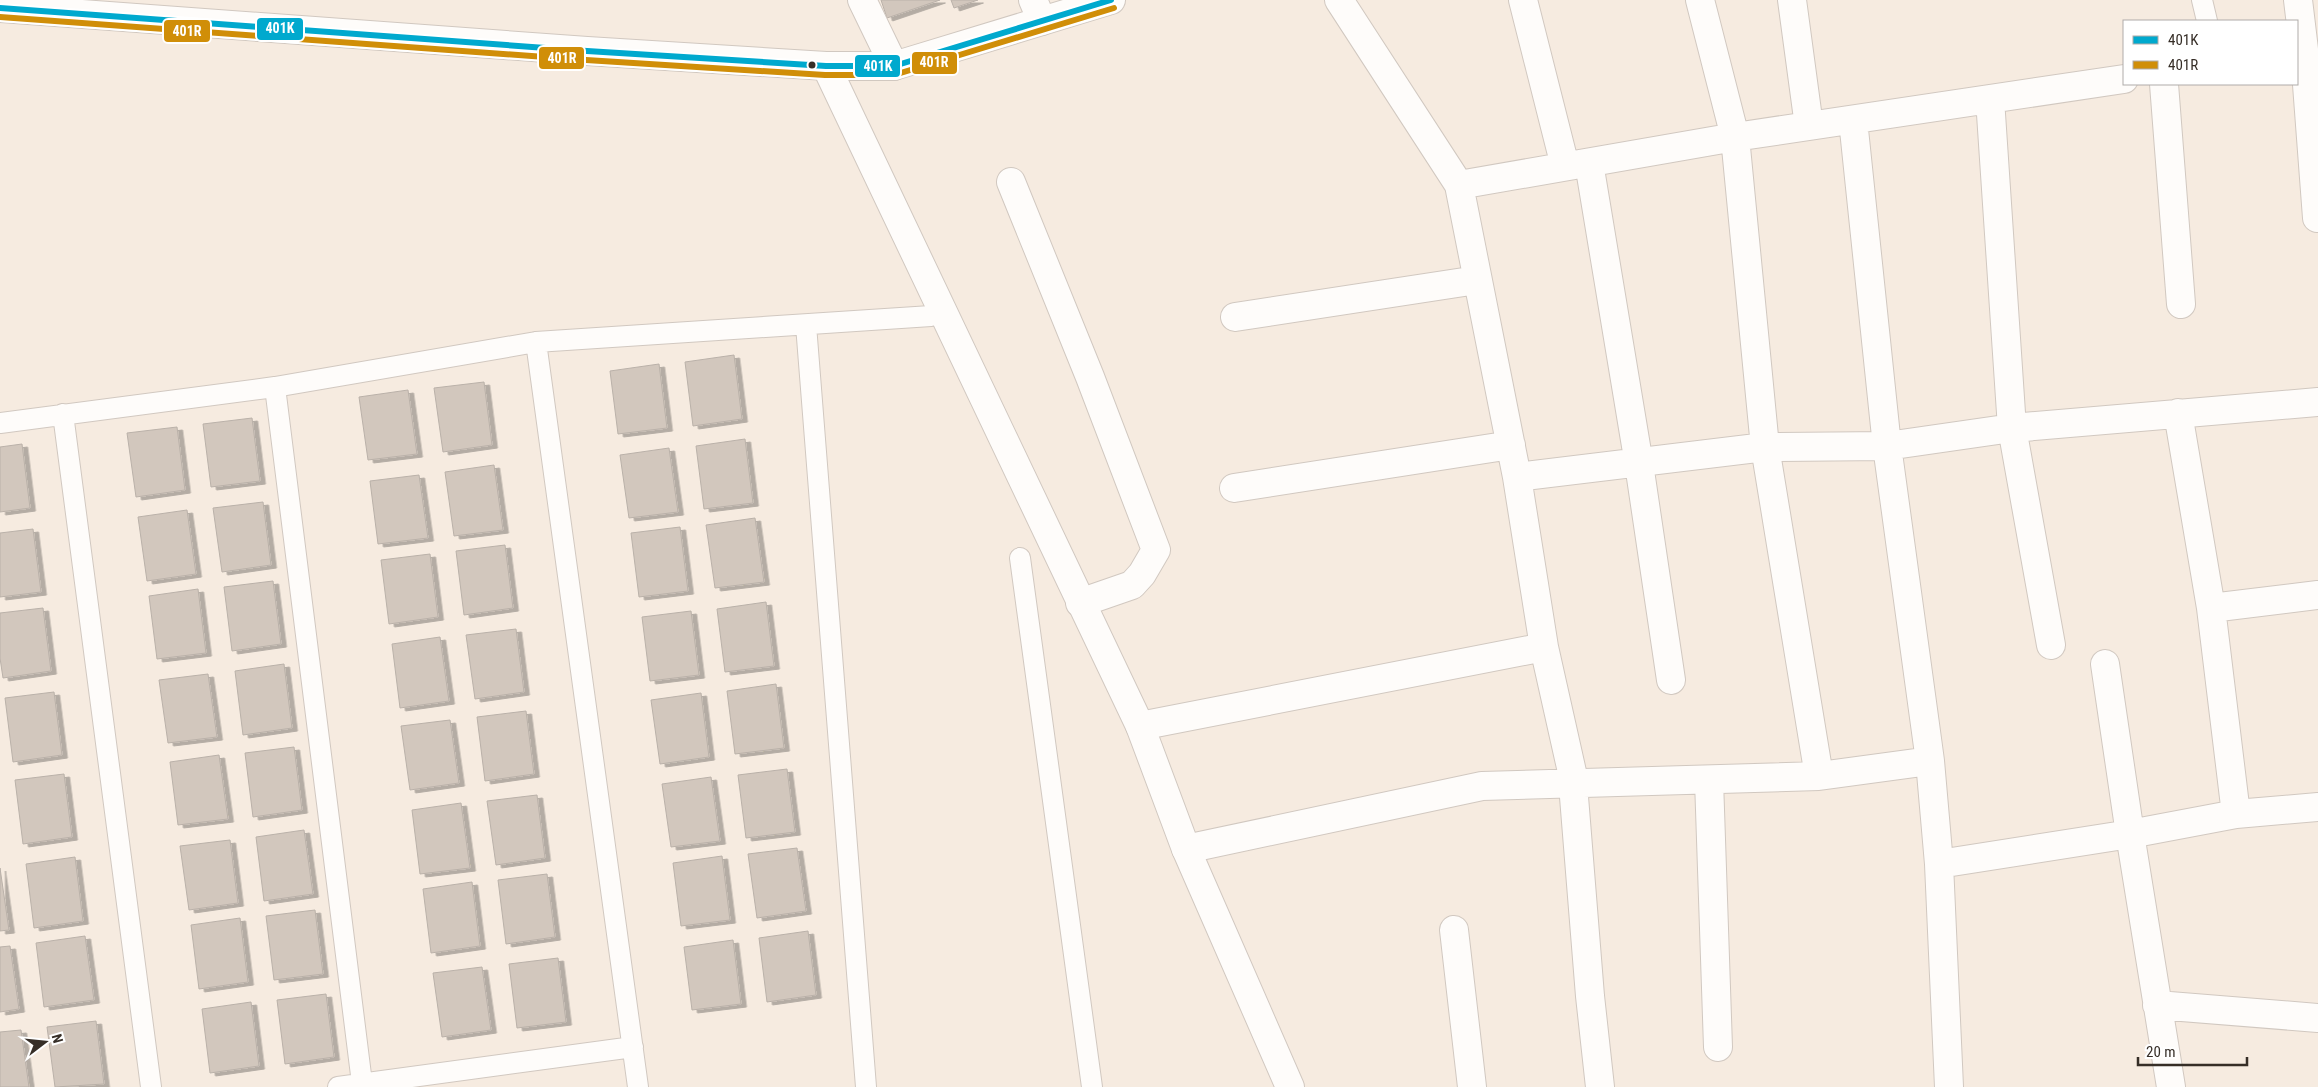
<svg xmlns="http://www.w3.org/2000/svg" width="2318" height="1087" viewBox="0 0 2318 1087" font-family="'Roboto Condensed',sans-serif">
	<defs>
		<filter id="shadow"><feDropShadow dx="5.5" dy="3" stdDeviation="0" flood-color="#0004"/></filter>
	</defs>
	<rect width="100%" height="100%" fill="#f6ebe0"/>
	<path fill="#d2c7bd" stroke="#bab1a9" filter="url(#shadow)" d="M881 0H940L887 18Z
		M951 0H978L954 8Z
		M734 355 742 419 693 426 685 362Z
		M659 364 667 428 618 434 610 371Z
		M484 382 492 445 443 452 434 388Z
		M408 390 417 454 368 460 359 397Z
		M252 418 260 481 211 487 203 424Z
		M177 427 185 490 136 497 127 433Z
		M745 439 753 503 704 509 696 446Z
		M22 444 30 508 0 512V447Z
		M669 448 678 512 629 518 620 455Z
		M494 465 503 530 454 536 445 472Z
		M419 475 428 538 378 544 370 481Z
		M263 502 271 565 222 572 213 508Z
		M187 510 196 574 147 581 138 517Z
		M755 518 764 582 715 588 706 525Z
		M680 527 688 591 639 597 631 533Z
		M33 529 41 592 0 597V533Z
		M505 545 513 608 464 615 456 551Z
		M430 554 438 617 389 624 381 560Z
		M273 581 281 644 232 651 224 587Z
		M198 589 206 653 157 659 149 596Z
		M766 602 774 666 725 672 717 609Z
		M43 608 51 671 3 678 0 658V613Z
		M691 611 699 675 650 681 642 617Z
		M516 629 524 692 475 699 466 635Z
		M440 637 449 701 400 708 392 644Z
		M284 664 292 728 243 735 235 671Z
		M208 674 217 737 168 743 159 680Z
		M776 684 784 748 735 754 727 691Z
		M54 692 62 755 13 762 5 698Z
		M701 693 709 757 660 764 651 700Z
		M526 711 534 774 485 781 477 717Z
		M450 720 459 783 410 790 401 726Z
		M294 747 302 810 253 817 245 753Z
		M219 755 228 819 178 825 170 762Z
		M787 769 795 832 746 838 738 775Z
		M64 774 72 837 23 844 15 780Z
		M711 777 720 841 671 847 662 784Z
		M537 795 545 858 496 865 487 801Z
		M461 803 470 868 420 874 412 810Z
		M304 830 313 894 264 901 256 837Z
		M230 840 238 903 189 910 180 846Z
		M797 848 806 911 757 918 748 854Z
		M722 856 730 920 681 926 673 863Z
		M75 857 83 921 34 928 26 864Z
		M0 868 9 930 0 931Z
		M547 874 555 937 506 944 498 880Z
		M472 882 480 946 431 953 423 889Z
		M315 910 323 974 274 980 266 916Z
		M240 918 248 982 199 989 191 925Z
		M808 931 816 995 767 1002 759 938Z
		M85 936 94 1000 44 1007 36 943Z
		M733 940 741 1004 692 1010 684 947Z
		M10 946 19 1009 0 1012V947Z
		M558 958 566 1022 517 1028 509 964Z
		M482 967 491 1030 442 1037 433 973Z
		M326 994 334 1057 285 1064 277 1000Z
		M251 1002 259 1066 210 1073 202 1009Z
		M96 1021 104 1084 55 1087 47 1027Z
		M21 1030 29 1087H0V1032Z"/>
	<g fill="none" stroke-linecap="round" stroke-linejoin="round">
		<defs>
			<path id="service" d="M2202 0 2207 21
				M806 325 866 1087
				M536 342 638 1087
				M275 387 362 1083
				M63 414 151 1087
				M0 423 275 387 536 342 931 316
				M1020 558 1092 1087
				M338 1087 633 1047"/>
			<path id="minor" d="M862 0 894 66
				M1033 0 1042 21
				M1523 0 1565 166
				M1700 0 1735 137 1765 447 1819 776 1930 761 1939 864 1949 1087
				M1792 0 1809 126
				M2298 0 2305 58 2317 218
				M2164 84 2181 304
				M1990 99 2012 428 2051 645
				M1853 120 1887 446 1930 761
				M1589 163 1639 464 1671 680
				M1011 182 1090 377 1156 550 1142 574 1132 585 1080 603
				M1459 185 1735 137 2124 79
				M1235 317 1477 280
				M2178 413 2211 608 2318 595
				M1517 477 1765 447 1887 446 2012 428 2318 402
				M1234 488 1511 445
				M2211 608 2236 814
				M1544 647 1572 772 1590 996 1600 1087
				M1140 726 1544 647 1517 477 1459 185 1339 0
				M1709 780 1718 1047
				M1186 849 1482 786 1819 776
				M1939 864 2130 834 2105 664
				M1454 930 1472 1087
				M2157 1005 2318 1018
				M2171 1087 2130 834 2236 814 2318 807"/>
			<path id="tertiary" d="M826 66 1140 726 1186 849 1290 1087"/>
			<path id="secondary" d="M0 8 587 51 826 66H894L1111 0"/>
		</defs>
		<use href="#service" stroke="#d1c8c0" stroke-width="22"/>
		<use href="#minor" stroke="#d1c8c0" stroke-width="30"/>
		<use href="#tertiary" stroke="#d1c8c0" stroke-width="30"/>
		<use href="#secondary" stroke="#d1c8c0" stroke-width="30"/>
		<use href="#service" stroke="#fefcfa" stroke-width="20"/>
		<use href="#minor" stroke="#fefcfa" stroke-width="28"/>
		<use href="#tertiary" stroke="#fefcfa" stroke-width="28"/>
		<use href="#secondary" stroke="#fefcfa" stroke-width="28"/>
		<defs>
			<path id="bus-1" d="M0 8 587 51 826 66H894L1111 0"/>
			<path id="bus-2" d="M0 17 586 60 825 75H894L1114 8"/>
		</defs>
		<use href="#bus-1" stroke="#fff" stroke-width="10"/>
		<use href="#bus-2" stroke="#fff" stroke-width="10"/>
		<use href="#bus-1" stroke="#00a9ce" stroke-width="6"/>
		<use href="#bus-2" stroke="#d08e08" stroke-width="6"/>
	</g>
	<circle fill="#362e27" stroke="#fff" stroke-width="2" cx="812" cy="65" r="4.5"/>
	<g stroke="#fff" stroke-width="2">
		<rect x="256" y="17" width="48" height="24" rx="5" fill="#00a9ce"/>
		<rect x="163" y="19" width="48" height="24" rx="5" fill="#d08e08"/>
		<rect x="538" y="46" width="47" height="24" rx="5" fill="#d08e08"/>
		<rect x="911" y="51" width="47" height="24" rx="5" fill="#d08e08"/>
		<rect x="854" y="54" width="47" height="24" rx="5" fill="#00a9ce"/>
	</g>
	<g font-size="14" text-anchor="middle" font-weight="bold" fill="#fff">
		<text x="280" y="33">401K</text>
		<text x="187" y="36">401R</text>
		<text x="562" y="63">401R</text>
		<text x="934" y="67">401R</text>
		<text x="878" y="71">401K</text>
	</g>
	<rect x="2123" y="20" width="175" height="65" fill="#ffffff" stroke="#afaba9"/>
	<rect x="2133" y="36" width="25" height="8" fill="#00a9ce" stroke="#afaba9"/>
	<text x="2168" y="45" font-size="15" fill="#362e27">401K</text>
	<rect x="2133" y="61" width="25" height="8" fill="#d08e08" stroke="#afaba9"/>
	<text x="2168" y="70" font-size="15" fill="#362e27">401R</text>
	<g transform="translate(45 1042) rotate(74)" stroke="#ffffff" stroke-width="4" paint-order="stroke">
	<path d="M0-4L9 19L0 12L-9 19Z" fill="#362e27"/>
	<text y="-8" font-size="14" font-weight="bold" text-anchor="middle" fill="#362e27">N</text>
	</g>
	<path d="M2138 1057v8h109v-8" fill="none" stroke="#362e27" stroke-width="2.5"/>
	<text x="2146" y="1057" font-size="15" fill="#362e27" stroke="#ffffff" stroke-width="4" paint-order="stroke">20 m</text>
</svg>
